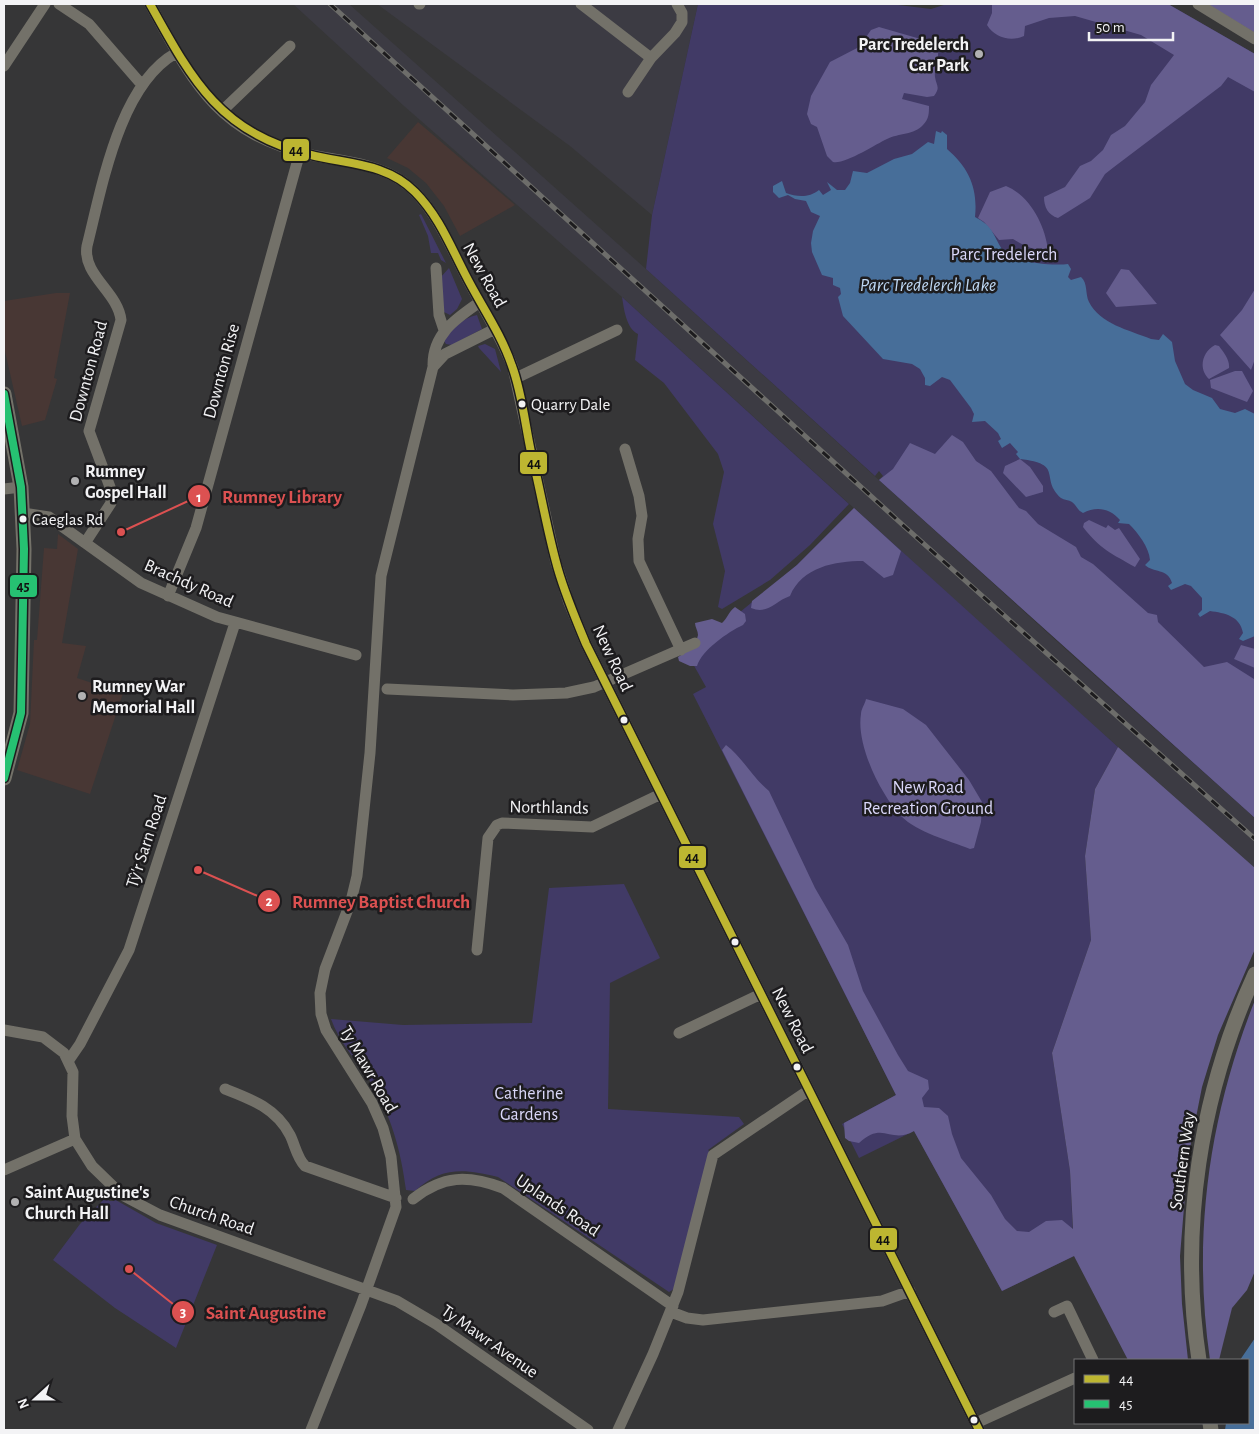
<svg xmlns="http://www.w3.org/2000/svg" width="1259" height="1434" viewBox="0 0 1259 1434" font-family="'Alegreya Sans',sans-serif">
	<rect width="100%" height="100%" fill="#363637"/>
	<path fill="#483734" d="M418 122 515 205 460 236 444 206 426 183 408 168 387 158Z
		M56 293H70L54 378 57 379 45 420 22 426 4 347V301Z
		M58 534 78 549 62 643 86 646 77 678 123 693 90 794 17 770 30 724 34 640H37L44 548 57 549Z"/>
	<path fill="#3c3b43" d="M293 4H349L646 269 1082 664 1255 818V868L1056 692 622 297 404 106Z
		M377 4H698L652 215 570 146Z"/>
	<path fill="#413a66" d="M698 4H890L931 9 947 4H1168L1255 54V818L879 480 883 476 879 471 875 476 646 269 652 215Z
		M421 214 446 263 441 260 438 253H431L428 236 419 215Z
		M449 268 462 299 457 309 450 315 444 312 440 278Z
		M622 297 849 504 810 545 770 580 722 609 718 607 725 571 713 524 724 472 718 454 664 383 635 360 638 334C626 328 624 309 622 297Z
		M477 315 482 329 452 345 446 344 444 341C451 329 462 318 477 315Z
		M485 344 495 349 501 372 479 348 478 346Z
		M854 508 1118 747 1095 789 1085 856 1091 940 1052 1053 1070 1171 1074 1256 1002 1291 914 1131 859 1158 842 1124 896 1095 693 694 706 687 688 655 797 565Z
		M624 884 660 958 610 983 608 1109 739 1117 744 1124 708 1150 710 1152 674 1289 669 1292 498 1177C465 1169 442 1166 415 1191L406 1190C401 1151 391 1114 370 1081 357 1061 339 1042 331 1019L403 1025 532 1023 549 888Z
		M106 1197H108L109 1201H114V1199L156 1223 217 1245 176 1348 115 1308 53 1260 80 1224Z"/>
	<path fill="#655d8e" d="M992 4H1168L1255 54V92L1228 77 1221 86 1114 167 1105 174 1090 198 1058 218C1048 215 1044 207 1044 197L1065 187 1080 166 1091 161 1103 150 1111 135 1125 126 1145 102 1151 85 1174 55 1141 35 1075 16 1049 18 1025 26 1024 36C1011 42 995 38 987 25L992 13Z
		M1207 4H1255V33Z
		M879 27 931 42C934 44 938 47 938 51 939 59 934 68 935 77 936 85 941 87 934 96L927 97 904 93 902 99 929 106C929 113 929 119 923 125 914 135 899 133 887 139 876 144 844 165 833 162L827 156 817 127 811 124 807 114 811 96 830 62 859 47 871 30Z
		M1006 186C1030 196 1045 225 1048 250 1034 251 1024 246 1013 239L999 240 984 222 978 218 990 192Z
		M1121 269 1129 270 1157 304 1116 307 1106 293Z
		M1255 289V359L1251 370 1220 335 1242 310Z
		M1215 345 1219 346C1224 353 1230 360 1229 368L1209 379C1198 369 1202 352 1215 345Z
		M1235 371H1242L1253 391 1247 402 1211 388 1210 380Z
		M952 435 963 442 976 461 991 471 1019 508 1026 511 1038 524 1076 547 1081 557 1093 564 1148 613 1157 615 1158 622 1204 667 1227 662 1254 679 1255 818 879 480 893 469 910 443 935 454Z
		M1020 459 1030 467 1043 486V492L1026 497 1003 473 1005 466Z
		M854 508 901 551 893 575 884 578 863 561C835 561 802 567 790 596 775 601 768 615 751 608L752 601 797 565Z
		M1089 520 1106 528 1108 525 1115 530 1119 528 1140 559 1135 567C1112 554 1100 549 1083 527L1084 523Z
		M735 607 745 614 746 621 743 625C728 632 702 650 697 666H690L679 661 678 657C685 653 697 644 698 635 698 631 695 627 695 623L712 619 722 623C728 618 728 612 735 607Z
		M1241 645 1255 649V668L1234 659Z
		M866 699 903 709 926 725 969 780 982 802 981 822 974 848 970 849C948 840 918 833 901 816 880 794 856 744 861 714 861 709 865 704 866 699Z
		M726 745C743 758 752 777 769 791L815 888 848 945 863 991 898 1055 908 1071 928 1080 929 1089 922 1098 924 1107 939 1108 948 1116 952 1134 961 1158 991 1195 1005 1219 1017 1231 1029 1232 1046 1221 1062 1220 1073 1229 1070 1171 1052 1053 1091 940 1085 856 1095 789 1118 747 1255 868V949L1218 1035 1202 1087 1188 1158 1180 1256 1182 1304 1188 1360H1128L1074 1256 1002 1291 914 1131C890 1145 884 1120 859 1143L849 1141 845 1138 844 1123 896 1095 722 750Z
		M1255 1000V1271L1247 1290 1232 1308 1219 1360H1210C1192 1236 1209 1116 1255 1000Z"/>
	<path fill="#476e99" d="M936 131 941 133 942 131 947 135V149C969 168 978 188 975 217 995 227 993 237 1004 252 1013 263 1054 266 1068 264L1071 269 1068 277 1071 280 1081 277C1088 283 1085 294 1089 302 1100 324 1129 330 1151 339L1159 340 1163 334 1172 342 1175 361 1185 384 1193 390 1212 398 1220 409 1235 413 1245 409 1255 414V636L1243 641 1239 639 1243 633C1240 616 1225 613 1210 611L1200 617 1198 614 1202 610V598L1191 586 1185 584 1171 590 1168 586 1172 583C1168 568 1153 573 1145 565L1150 560C1149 547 1138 533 1129 524L1118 523 1120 520C1110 508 1096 506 1083 513 1077 510 1077 506 1072 502 1069 500 1064 500 1061 498 1039 478 1065 464 1020 459L1016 454 1018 452 1010 443 1002 448 998 441 1001 439 998 433 985 421 972 422 974 414 971 408 950 380 942 377 930 386 925 385V378L920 369 912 364 883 359 843 316 838 297 841 294 840 288 833 285V278L822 275 812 252 811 243 813 231 820 216 811 212 806 201 795 199 788 195 779 198 773 192V186L782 181 786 193C797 197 809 198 819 190L823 195 831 190 827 182 837 190H845L850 183 853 171 867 173 894 159 912 154 928 142 934 144Z
		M1255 1338V1430H1225L1226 1423H1248V1360H1240Z"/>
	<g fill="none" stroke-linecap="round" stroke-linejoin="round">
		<path stroke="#737169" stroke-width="11" d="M59 4 89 24 142 85
			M150 4C193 82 216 133 311 155 341 161 375 163 402 181 435 204 451 249 470 284 485 312 502 338 513 368L556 563 569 603 586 644 979 1430
			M419 4H420
			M581 4 651 58
			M1198 4 1255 39
			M4 66 45 4
			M628 92 651 58 675 33 682 22V13L677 4
			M222 111 290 46
			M436 268 439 315 444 330
			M433 365C433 333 457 318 480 302
			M516 378 617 330
			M625 449 639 496 642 516 638 539 639 561 681 650
			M4 489 21 487
			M23 513 49 517 141 583 217 617 356 655
			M85 543 111 503 110 487 89 431 121 320C118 292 82 275 87 246 102 187 119 85 176 53
			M168 596 196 528 300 152
			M387 689 513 695 566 693 594 687 695 643
			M477 950 488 838 497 825 502 823 592 827 661 794
			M4 1030 43 1037 64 1053 73 1072 72 1116 75 1139 92 1166 122 1195 160 1215 397 1301 436 1324 588 1430
			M679 1033 761 994
			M69 1060 80 1044 129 950 235 623
			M225 1089C251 1099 276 1108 290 1135 295 1145 297 1158 305 1166L396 1198
			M4 1170 75 1139
			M413 1199C443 1175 468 1175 503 1188L673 1306
			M671 1312 687 1318 703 1320 882 1301 910 1291
			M1054 1312 1067 1306 1093 1360
			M976 1423 1075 1378
			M311 1430 361 1305 396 1207 391 1157 383 1128 372 1103 326 1030 321 1014 320 993 325 969 351 901 357 876 370 753 381 576 433 367 445 354 495 329
			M618 1430 653 1354 678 1292 713 1155 809 1090"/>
		<path stroke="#747269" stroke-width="15" d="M4 394 21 487 24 549 21 713 4 778
			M1199 1360C1179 1229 1200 1094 1255 974
			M1210 1423 1211 1430"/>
		<defs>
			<path id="rail" d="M330 4 905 527 1255 839"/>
		</defs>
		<use href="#rail" stroke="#6d6d6a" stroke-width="5"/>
		<use href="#rail" stroke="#1d1c1e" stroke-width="3" stroke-dasharray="9" stroke-linecap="butt"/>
		<defs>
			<path id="bus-1" d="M150 4C192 80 220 133 311 155 347 164 387 163 415 192 438 215 450 245 465 274 480 304 501 333 512 366 522 393 525 424 531 452 540 488 546 525 556 562 563 590 575 617 586 644L979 1430"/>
			<path id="bus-2" d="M4 394 21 487 24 549 21 713 4 778"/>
		</defs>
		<use href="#bus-1" stroke="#1d1c1e" stroke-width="11"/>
		<use href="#bus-2" stroke="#1d1c1e" stroke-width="11"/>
		<use href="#bus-1" stroke="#bdb631" stroke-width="8"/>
		<use href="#bus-2" stroke="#26c172" stroke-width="8"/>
	</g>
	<g fill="#b1b1b2" stroke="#1d1c1e" stroke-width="2">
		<circle cx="979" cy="54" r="5"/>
		<circle cx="75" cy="481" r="5"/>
		<circle cx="82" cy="696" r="5"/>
		<circle cx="15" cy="1202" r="5"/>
	</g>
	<g fill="#f3f3f5" stroke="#1d1c1e" stroke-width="2">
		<circle cx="522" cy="404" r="4.5"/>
		<circle cx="23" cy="519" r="4.5"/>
		<circle cx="624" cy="720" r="4.5"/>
		<circle cx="735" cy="942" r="4.5"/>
		<circle cx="797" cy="1067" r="4.5"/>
		<circle cx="974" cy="1420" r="4.5"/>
	</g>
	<g text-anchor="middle" stroke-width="5" stroke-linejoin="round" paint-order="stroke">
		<g font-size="17" fill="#f3f3f5" stroke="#1d1c1e" text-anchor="start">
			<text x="531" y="410">Quarry Dale</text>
			<text x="32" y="525">Caeglas Rd</text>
		</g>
		<g font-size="18" font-weight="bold" fill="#f3f3f5" stroke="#1d1c1e" text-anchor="start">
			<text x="969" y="50" text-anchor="end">Parc Tredelerch<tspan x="969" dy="21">Car Park</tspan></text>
			<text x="85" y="477">Rumney<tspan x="85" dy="21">Gospel Hall</tspan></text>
			<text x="92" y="692">Rumney War<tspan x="92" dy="21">Memorial Hall</tspan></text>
			<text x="25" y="1198">Saint Augustine's<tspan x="25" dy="21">Church Hall</tspan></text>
		</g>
		<g font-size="18" fill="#dad7f9" stroke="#1d1c1e">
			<text x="1004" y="260">Parc Tredelerch</text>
			<text x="928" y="793">New Road<tspan x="928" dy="21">Recreation Ground</tspan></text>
			<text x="529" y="1099">Catherine<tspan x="529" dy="21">Gardens</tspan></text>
		</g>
		<g font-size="18" fill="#f3f3f5" stroke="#1d1c1e">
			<text transform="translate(485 275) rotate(61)" y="6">New Road</text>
			<text transform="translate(88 371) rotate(-75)" y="6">Downton Road</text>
			<text transform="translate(221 371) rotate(-75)" y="6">Downton Rise</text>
			<text transform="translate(189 583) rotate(24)" y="6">Brachdy Road</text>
			<text transform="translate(613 658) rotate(65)" y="6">New Road</text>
			<text transform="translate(549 807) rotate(1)" y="6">Northlands</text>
			<text transform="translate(146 841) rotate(-72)" y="6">Tŷ'r Sarn Road</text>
			<text transform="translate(793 1020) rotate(63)" y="6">New Road</text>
			<text transform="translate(369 1069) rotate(60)" y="6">Ty Mawr Road</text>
			<text transform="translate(1182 1161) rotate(-82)" y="6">Southern Way</text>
			<text transform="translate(558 1205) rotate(34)" y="6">Uplands Road</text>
			<text transform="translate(212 1215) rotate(19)" y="6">Church Road</text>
			<text transform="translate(490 1341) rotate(35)" y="6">Ty Mawr Avenue</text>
		</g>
		<g font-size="19" font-style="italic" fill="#bdd6f2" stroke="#1d1c1e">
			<text x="928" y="291">Parc Tredelerch Lake</text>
		</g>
	</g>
	<path fill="none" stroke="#dc5151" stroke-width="2" d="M121 532L199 496M198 870L269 901M129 1269L183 1312"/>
	<g fill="#dc5151" stroke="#1d1c1e" stroke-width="2">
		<circle cx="121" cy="532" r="5"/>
		<circle cx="198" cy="870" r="5"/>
		<circle cx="129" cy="1269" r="5"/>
		<circle cx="199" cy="496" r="12"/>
		<circle cx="269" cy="901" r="12"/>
		<circle cx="183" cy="1312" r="12"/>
	</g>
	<g font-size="15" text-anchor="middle" font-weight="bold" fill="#fff">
		<text x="199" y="502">1</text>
		<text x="269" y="906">2</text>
		<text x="183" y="1317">3</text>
	</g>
	<g font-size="19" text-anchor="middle" font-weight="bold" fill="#dc5151" stroke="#1d1c1e" stroke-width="5" stroke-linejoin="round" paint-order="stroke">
		<text x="282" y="503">Rumney Library</text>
		<text x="381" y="908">Rumney Baptist Church</text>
		<text x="266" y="1319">Saint Augustine</text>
	</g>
	<g stroke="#1d1c1e" stroke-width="2">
		<rect x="282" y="138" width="28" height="24" rx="5" fill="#bdb631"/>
		<rect x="519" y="451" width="29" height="24" rx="5" fill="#bdb631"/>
		<rect x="9" y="574" width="29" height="24" rx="5" fill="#26c172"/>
		<rect x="678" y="845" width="29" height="24" rx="5" fill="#bdb631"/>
		<rect x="869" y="1227" width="29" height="24" rx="5" fill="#bdb631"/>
	</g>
	<g font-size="14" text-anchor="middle" font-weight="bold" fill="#111">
		<text x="296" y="155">44</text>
		<text x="534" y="468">44</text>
		<text x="23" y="591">45</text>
		<text x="692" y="862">44</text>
		<text x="883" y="1244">44</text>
	</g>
	<rect width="1259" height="1434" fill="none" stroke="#f3f3f5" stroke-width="10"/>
	<rect x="1074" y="1359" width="175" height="65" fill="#1d1c1e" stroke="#737274"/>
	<rect x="1084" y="1375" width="25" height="8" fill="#bdb631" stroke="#737274"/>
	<text x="1119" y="1384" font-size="15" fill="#f3f3f5">44</text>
	<rect x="1084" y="1400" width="25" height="8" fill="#26c172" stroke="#737274"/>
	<text x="1119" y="1409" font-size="15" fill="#f3f3f5">45</text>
	<g transform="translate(35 1399) rotate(249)" stroke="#1d1c1e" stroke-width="4" paint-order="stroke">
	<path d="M0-4L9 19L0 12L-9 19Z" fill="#f3f3f5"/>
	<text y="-8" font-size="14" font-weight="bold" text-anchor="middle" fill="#f3f3f5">N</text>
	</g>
	<path d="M1089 32v8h84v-8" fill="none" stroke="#f3f3f5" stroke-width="2.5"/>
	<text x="1096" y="32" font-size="15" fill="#f3f3f5" stroke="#1d1c1e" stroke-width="4" paint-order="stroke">50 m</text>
</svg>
